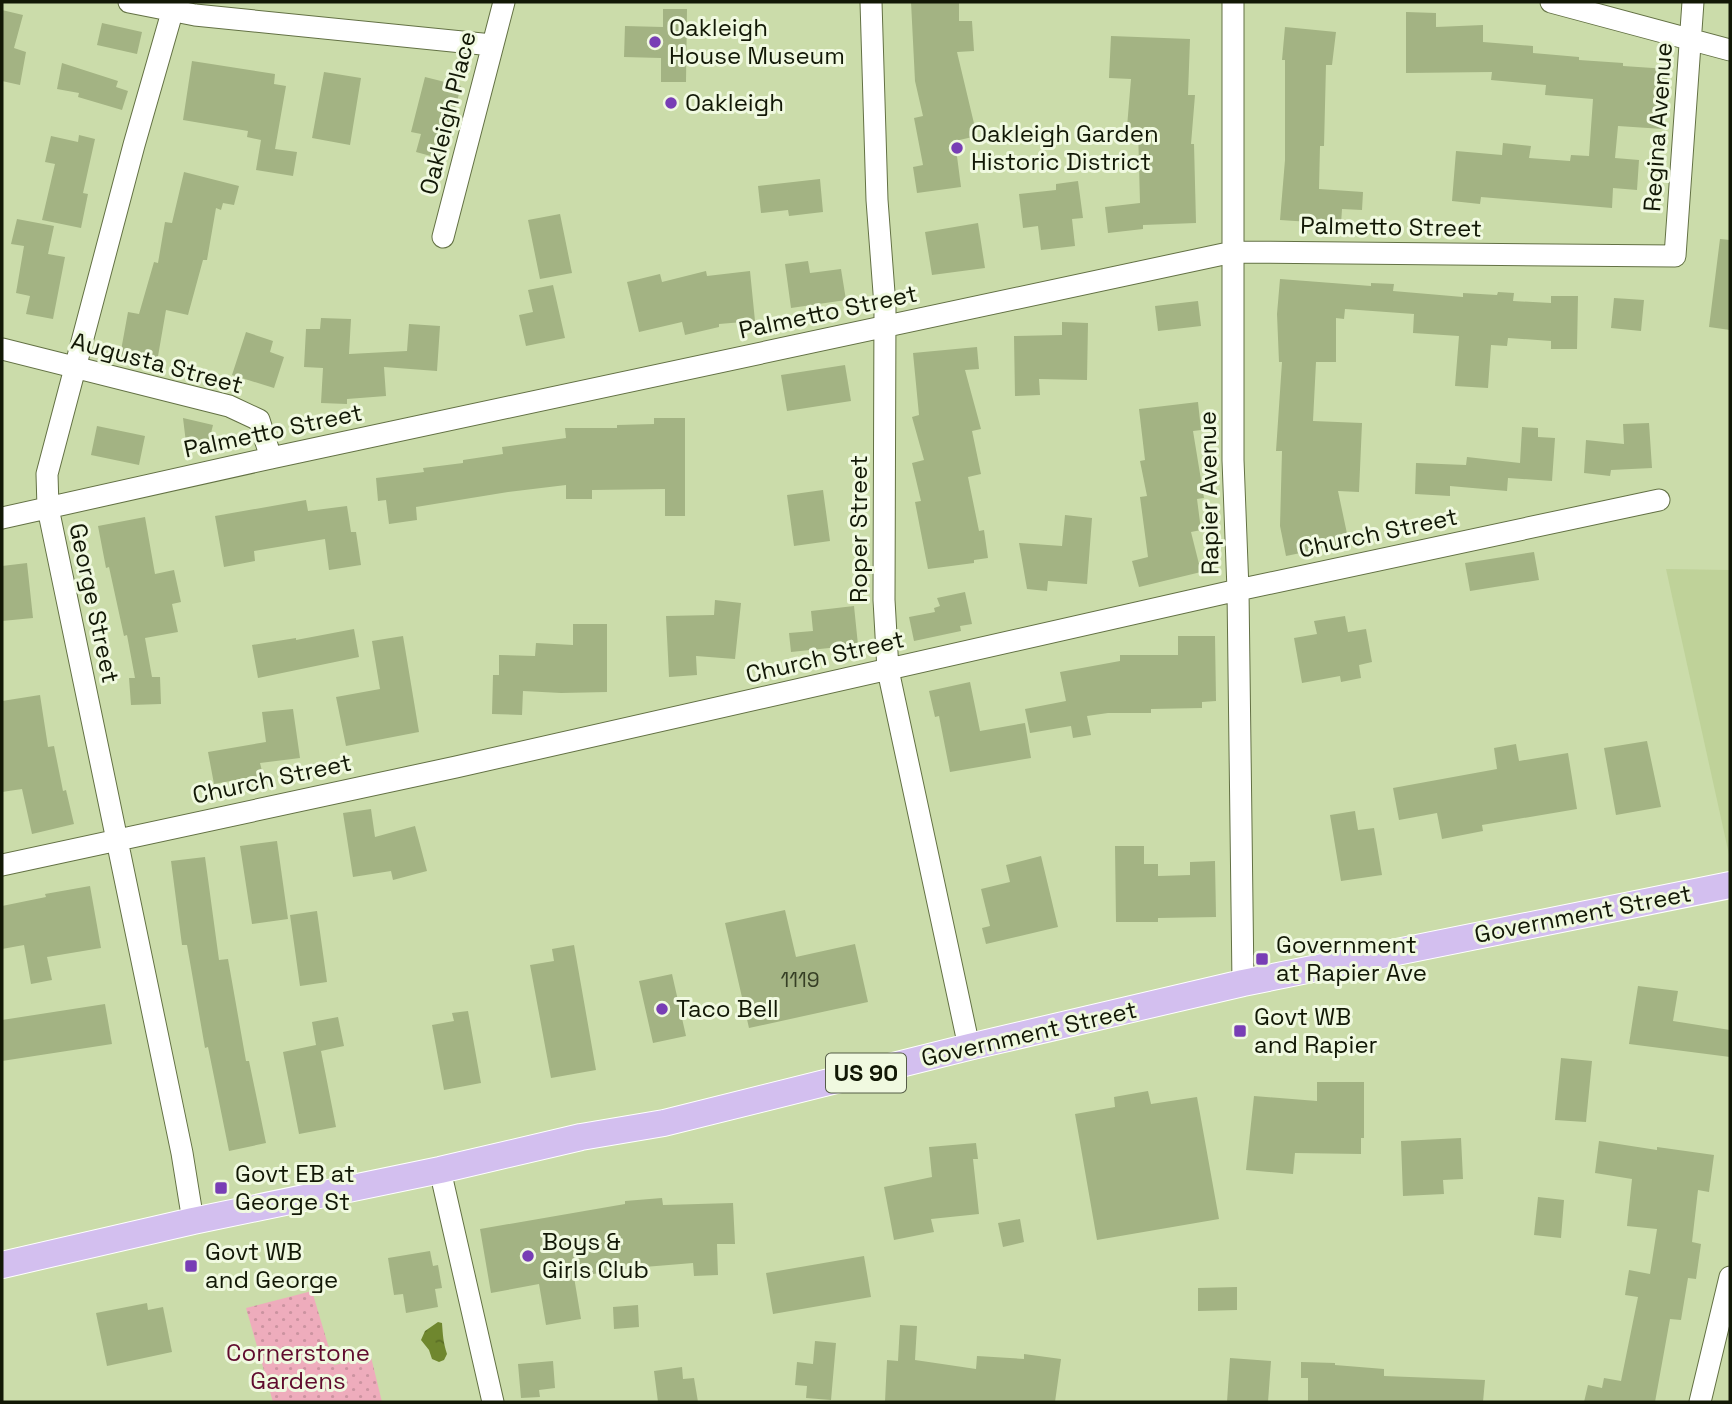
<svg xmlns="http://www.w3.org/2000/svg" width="1732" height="1404" viewBox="0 0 1732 1404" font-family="'Space Grotesk',sans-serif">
	<defs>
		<pattern id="green-dots" width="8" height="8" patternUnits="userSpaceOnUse" patternTransform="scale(1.75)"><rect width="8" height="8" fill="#eeacbc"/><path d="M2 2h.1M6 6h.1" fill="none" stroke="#cb93a0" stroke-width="1.8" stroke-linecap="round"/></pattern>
		<pattern id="water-ripples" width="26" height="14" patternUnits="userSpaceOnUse" patternTransform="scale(1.75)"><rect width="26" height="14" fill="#6f872e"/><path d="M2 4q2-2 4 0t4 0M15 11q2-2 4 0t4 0" fill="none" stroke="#5a6d25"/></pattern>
	</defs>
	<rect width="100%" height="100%" fill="#cbdcaa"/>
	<path fill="#bfd299" d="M1666 569 1730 570V859Z"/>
	<path fill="url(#green-dots)" d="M312 1291 334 1365 371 1357 382 1402H273L246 1308Z"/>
	<path fill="url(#water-ripples)" d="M438 1322 442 1323C443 1336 443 1341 447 1354L444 1360 439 1362 432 1359 429 1350 421 1340 425 1331Z"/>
	<path fill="#a3b383" d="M911 2H959V21H972L974 51 957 52 977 136 955 141 961 187 917 193 913 167 923 165 914 118 923 116 915 81Z
		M663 9H687L686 82H661V58L624 57 625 26 663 27Z
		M2 10 23 15 14 48 26 52 20 85 2 81Z
		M1406 12 1436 13V27L1483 25V42L1533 46V53L1579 57V60L1623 63V66L1668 69 1663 129 1618 126 1615 158 1639 160 1637 190 1613 188 1612 208 1481 197 1480 204 1452 201 1456 151 1502 155 1503 143 1531 146 1529 158 1570 161 1571 155 1589 156 1593 99 1545 95 1546 85 1491 80 1492 72 1406 73Z
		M102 23 142 32 137 54 97 45Z
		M1285 27 1336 32 1332 65H1326L1324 146H1320L1319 189 1363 192 1362 210 1342 209 1341 224 1280 220 1285 160V60H1282Z
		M1111 36 1190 39 1188 95H1195L1191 144H1194L1196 223 1143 225V229L1108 233 1105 207 1140 203 1138 128 1127 127 1131 79 1109 78Z
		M192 61 275 74 274 84 286 86 275 149 297 152 293 176 256 170 261 140 247 137 248 131 183 120Z
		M62 63 118 81 116 87 128 91 122 110 78 97 79 93 57 89Z
		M324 72 361 78 350 145 312 138Z
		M425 77 461 86 442 159 416 152 421 134 411 132Z
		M79 135 95 139 83 193 88 194 81 228 42 220 55 164 45 162 51 136 78 142Z
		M184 172 239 186 234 205 223 203 221 210 216 208 207 260H203L188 315 166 310 157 362 120 356 128 312 139 314 154 262 158 263 165 222 172 223Z
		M820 179 823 212 789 216 788 210 761 213 758 186Z
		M1078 181 1083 218 1072 219 1075 246 1041 250 1038 226 1023 228 1019 194 1056 190V184Z
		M560 214 572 273 540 279 528 220Z
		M17 219 54 226 48 254 65 257 53 319 26 314 30 296 16 293 24 246 11 244Z
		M978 223 985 268 932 275 925 232Z
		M1720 239 1730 240V330L1709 327Z
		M808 261 810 273 841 269 846 300 791 308 785 264Z
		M706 271 707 276 750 271 755 321 719 324V327L685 335 682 322 639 332 627 282 660 274 662 282Z
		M1280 279 1371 286V283L1394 284 1393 291 1463 297V293L1497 295 1498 292 1514 293 1513 301 1551 303V296H1578L1577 349H1551V341L1508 338 1507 346 1491 345 1488 388 1455 386 1459 336 1413 333 1414 314 1345 309 1344 319 1336 318V362H1316L1313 421 1362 423 1359 492 1338 491 1349 543 1286 556 1280 526 1282 451H1276L1282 362H1279L1277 314Z
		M553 285 565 338 526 346 519 315 533 312 528 290Z
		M1614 298 1644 300 1641 331 1611 328Z
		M1198 301 1201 326 1158 331 1155 306Z
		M321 318 351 319 349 354 407 351 409 324 440 326 437 371 384 367 386 396 347 399V404L321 403 323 368 304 367 306 329H320Z
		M1062 322 1088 323 1087 380 1039 379 1040 395 1015 396 1014 336 1062 335Z
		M246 332 273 341 270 352 284 357 274 388 232 375Z
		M977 347 979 369 965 370 981 429 972 431 981 474 968 477 979 531 984 530 988 558 974 560V563L928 569 915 502 921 501 912 463 924 460 912 417 919 415 913 353Z
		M845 365 851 401 787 411 781 375Z
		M1198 402 1201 430 1193 431 1204 498 1197 499 1201 530 1191 532 1201 572 1139 587 1132 561 1148 557 1140 497 1147 496 1140 461 1145 460 1139 409Z
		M183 418 213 425 207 449 187 451Z
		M654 418H685V516H665V489L592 490V499H566V485L508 492 416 507 417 520 389 524 386 500 378 501 376 478 424 472 423 468 463 463V460L503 454 502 447 566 438 565 428H617V425L654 424Z
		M1649 423 1652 468 1611 470 1610 476 1584 473 1586 440 1624 444 1623 424Z
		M97 426 145 436 139 465 91 455Z
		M1522 427 1538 428V437L1555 438 1552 481 1508 478 1507 491 1450 486V496L1415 494 1416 463 1466 465 1467 457 1520 463Z
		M823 490 830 541 794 546 787 495Z
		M306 500 308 511 347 506 351 532H356L361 565 329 570 325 539 254 551 255 561 224 567 215 516Z
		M1065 515 1092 518 1087 584 1048 581 1047 591 1027 589 1019 543 1062 546Z
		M145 517 155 574 174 570 181 602 172 604 178 632 145 638 152 677H160L161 704 131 705 129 678H135L127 635 124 636 109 567 106 568 98 526Z
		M1534 552 1539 580 1470 591 1465 563Z
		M27 563 33 618 2 621V566Z
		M965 592 972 624 960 626 961 631 914 641 909 617 935 612 934 608 940 606 937 598Z
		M715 600 741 603 735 659 696 656 697 675 669 677 666 616 714 615Z
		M854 606 858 645 791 652 789 633 813 631 811 611Z
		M1345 616 1348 632 1366 629 1372 662 1359 665 1361 678 1341 682 1340 676 1302 683 1294 638 1317 634 1314 621Z
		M573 624H607V692L561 693 523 691 522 715 492 714 493 675H499V655L535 656 536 643 573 645Z
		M354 629 359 657 258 678 252 645 296 638V640Z
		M403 636 419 732 346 746 336 697 380 689 372 641Z
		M1178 636H1215L1216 701 1202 702V708L1151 709V713H1108L1087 716 1091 735 1073 738 1071 726 1030 733 1025 709 1066 701 1060 672 1120 661V655H1178Z
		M970 682 980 731 1025 723 1031 758 950 772 939 716 935 717 929 691Z
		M40 695 48 747 54 746 63 791 66 790 74 824 32 834 22 789 2 792V701Z
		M293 709 300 758 260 763 263 775 214 784 208 752 266 742 262 712Z
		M1647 741 1661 807 1616 815 1604 748Z
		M1516 744 1519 761 1568 753 1577 809 1482 825 1483 831 1442 839 1437 813 1399 820 1393 788 1497 769 1494 748Z
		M371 809 375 837 415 826 427 871 393 880 391 871 353 877 343 813Z
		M1355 811 1358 830 1374 828 1382 875 1341 881 1330 815Z
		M277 841 288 919 252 924 240 846Z
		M1115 846H1144V864H1158V876L1190 875V862L1215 861 1216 917 1158 918V922H1116Z
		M1041 856 1058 927 986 944 982 928 990 926 981 889 1010 882 1006 865Z
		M205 857 219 960 228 959 246 1061H249L266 1143 229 1151 208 1047 205 1048 187 945H182L171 861Z
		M90 886 101 948 47 957 52 980 31 984 24 945 2 949V906L46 897 45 894Z
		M785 910 796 957 855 944 868 1002 749 1028 725 923Z
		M317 911 327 982 300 986 290 915Z
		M574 945 596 1070 551 1078 530 965 554 961 552 949Z
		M672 974 686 1036 653 1043 639 981Z
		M1638 986 1678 991 1673 1021 1730 1030V1057L1629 1044Z
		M105 1004 112 1044 2 1061V1020Z
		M468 1011 481 1083 444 1090 432 1025 454 1021 452 1013Z
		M338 1017 344 1046 321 1051 336 1127 299 1134 283 1052 316 1045 312 1022Z
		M1561 1058 1592 1061 1586 1122 1555 1120Z
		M1317 1082H1364V1138H1361V1154L1295 1153 1293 1174 1246 1170 1254 1096 1317 1101Z
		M1148 1091 1151 1104 1197 1097 1219 1219 1097 1240 1075 1114 1115 1107 1114 1097Z
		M1461 1138 1463 1179 1443 1180 1444 1194 1403 1196 1401 1141Z
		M1599 1141 1657 1150V1147L1714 1155 1709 1192 1698 1190 1692 1242 1701 1244 1696 1279 1688 1278 1681 1320 1670 1319 1655 1402H1584L1588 1385 1602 1388 1604 1378 1621 1381 1638 1297 1625 1295 1629 1270 1650 1274 1657 1229 1627 1226 1632 1179 1595 1173Z
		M976 1143 978 1159H973L979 1214 931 1219 934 1232 894 1240 884 1187 932 1177 929 1147Z
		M1538 1197 1564 1200 1561 1238 1534 1235Z
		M662 1198 663 1205 733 1203 735 1244H717L718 1275 694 1276 693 1263 632 1268 574 1277 581 1319 546 1325 539 1284 491 1293 480 1229 625 1204V1201Z
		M1020 1219 1024 1242 1003 1247 998 1223Z
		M430 1251 433 1266 438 1265 442 1288 435 1289 438 1307 406 1313 403 1294 394 1295 388 1258Z
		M864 1256 871 1297 773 1314 766 1273Z
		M1237 1287V1310L1198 1311V1288Z
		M147 1303 148 1310 163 1307 172 1352 107 1366 96 1313Z
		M638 1305 639 1327 614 1329 613 1307Z
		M900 1325 917 1326 915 1360 976 1369 977 1356 1024 1359V1354L1061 1359 1055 1402H885L887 1360 898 1361Z
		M815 1341 836 1343 831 1400 806 1398 807 1386 795 1385 797 1362 813 1364Z
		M1230 1358 1271 1361 1268 1402H1227Z
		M553 1361 555 1388 539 1390 540 1397 521 1398 518 1364Z
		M1301 1362 1335 1363V1365L1384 1369V1376L1485 1380 1483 1402H1308V1378H1301Z
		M682 1367 683 1379 694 1378 698 1402H658L654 1371Z"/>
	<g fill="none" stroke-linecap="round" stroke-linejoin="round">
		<defs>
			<path id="minor" d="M129 2 195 15 492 45
				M175 2 134 145 47 474 48 508 182 1153 193 1221
				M871 2 877 200 885 306 884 600 888 670 969 1047
				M1233 2V460L1238 590 1243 983
				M1551 2 1730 50
				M443 237 504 2
				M2 349 229 406 259 420 271 458
				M2 518 271 458 1233 252 1675 256 1693 2
				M2 865 456 767 1238 590 1659 500
				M440 1170 493 1402
				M1700 1402 1730 1277"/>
			<path id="major" d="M2 1265 193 1221 440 1170 581 1137 664 1123 969 1047 1243 983 1730 885"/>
		</defs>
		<use href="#minor" stroke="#637144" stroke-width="23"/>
		<use href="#major" stroke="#fff" stroke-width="28"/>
		<use href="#minor" stroke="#fff" stroke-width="21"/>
		<use href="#major" stroke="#d3bfef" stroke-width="26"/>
	</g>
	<g fill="#783eb5" stroke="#f0f9e0" stroke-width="2.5">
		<circle cx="655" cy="42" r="7"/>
		<circle cx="671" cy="103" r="7"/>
		<circle cx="957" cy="148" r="7"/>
		<rect x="1255" y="952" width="14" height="14" rx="3.5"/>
		<circle cx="662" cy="1009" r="7"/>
		<rect x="1233" y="1024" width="14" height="14" rx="3.5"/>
		<rect x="214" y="1181" width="14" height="14" rx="3.5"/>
		<circle cx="528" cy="1256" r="7"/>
		<rect x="184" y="1259" width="14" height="14" rx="3.5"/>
	</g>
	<g text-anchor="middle" stroke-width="6" stroke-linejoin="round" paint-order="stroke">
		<g font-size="21" fill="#363f25">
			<text x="800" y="987">1119</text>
		</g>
		<rect fill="#f0f9e0" stroke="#555c47" stroke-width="2" x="826" y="1053.5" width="80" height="39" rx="5"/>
		<g font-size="23" font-weight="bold" fill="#121806">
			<text x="866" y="1081">US 90</text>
		</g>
		<g font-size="24" fill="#121806" stroke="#f0f9e0" text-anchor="start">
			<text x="669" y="36">Oakleigh<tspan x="669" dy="28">House Museum</tspan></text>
			<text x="685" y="111">Oakleigh</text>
			<text x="971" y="142">Oakleigh Garden<tspan x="971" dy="28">Historic District</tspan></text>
			<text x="1276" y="953">Government<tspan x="1276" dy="28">at Rapier Ave</tspan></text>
			<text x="676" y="1017">Taco Bell</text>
			<text x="1254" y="1025">Govt WB<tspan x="1254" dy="28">and Rapier</tspan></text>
			<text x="235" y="1182">Govt EB at<tspan x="235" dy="28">George St</tspan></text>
			<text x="542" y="1250">Boys &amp;<tspan x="542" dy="28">Girls Club</tspan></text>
			<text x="205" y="1260">Govt WB<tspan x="205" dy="28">and George</tspan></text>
		</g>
		<g font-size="24" fill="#121806" stroke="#f0f9e0">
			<text transform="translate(448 113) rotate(-76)" y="8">Oakleigh Place</text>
			<text transform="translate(1658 127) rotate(-86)" y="8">Regina Avenue</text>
			<text transform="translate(1391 227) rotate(1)" y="8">Palmetto Street</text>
			<text transform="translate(828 312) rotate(-12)" y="8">Palmetto Street</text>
			<text transform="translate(157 363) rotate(15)" y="8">Augusta Street</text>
			<text transform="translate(273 431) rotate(-12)" y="8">Palmetto Street</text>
			<text transform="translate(1209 493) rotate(-91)" y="8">Rapier Avenue</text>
			<text transform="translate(859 529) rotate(-90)" y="8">Roper Street</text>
			<text transform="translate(1378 533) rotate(-12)" y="8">Church Street</text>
			<text transform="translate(94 603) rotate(78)" y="8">George Street</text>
			<text transform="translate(825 657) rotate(-13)" y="8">Church Street</text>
			<text transform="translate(272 779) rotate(-12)" y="8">Church Street</text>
			<text transform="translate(1583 914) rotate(-11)" y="8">Government Street</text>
			<text transform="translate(1029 1034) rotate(-13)" y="8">Government Street</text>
		</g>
		<g font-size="24" fill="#600b2e" stroke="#f0f9e0">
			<text x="298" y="1361">Cornerstone<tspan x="298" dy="28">Gardens</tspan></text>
		</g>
	</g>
	<rect width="1732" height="1404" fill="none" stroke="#121806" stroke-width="7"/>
</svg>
